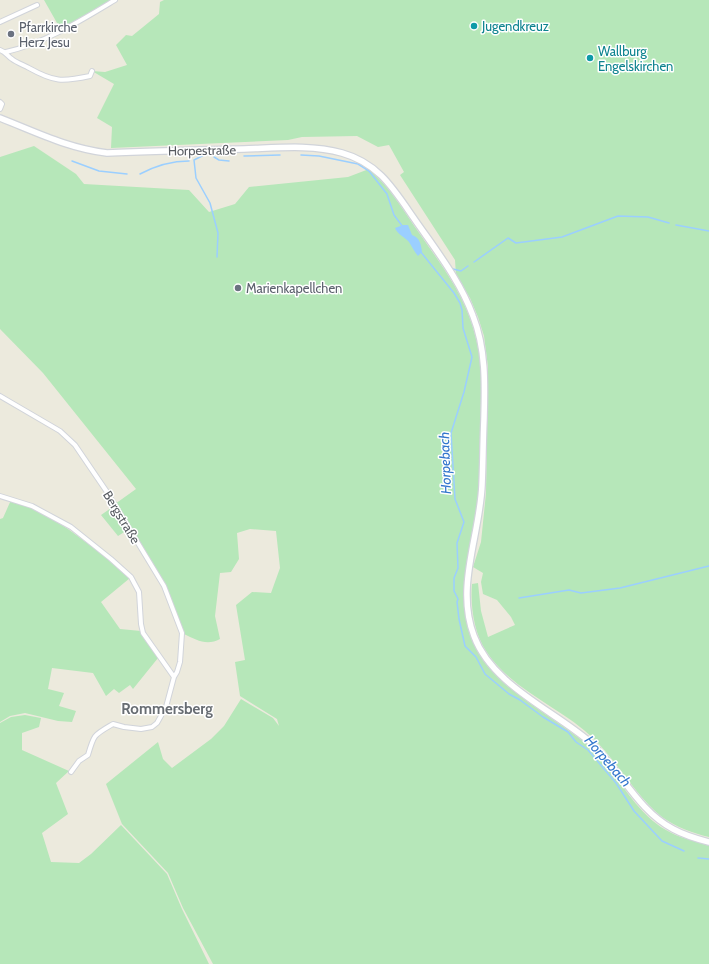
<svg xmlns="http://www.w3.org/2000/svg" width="709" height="964" viewBox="0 0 709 964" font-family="Cabin,sans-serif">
	<rect width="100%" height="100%" fill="#eceadd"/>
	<path fill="#b6e7b9" d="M44 0H111L61 30Z
		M164 0H709V837C692 833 676 827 662 817 636 796 618 763 594 739 561 707 512 691 486 651 474 633 470 605 472 584L478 583 481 611 488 637 515 625 511 617 497 600 483 594 481 582 483 573 473 567 481 542 486 493 488 367 484 336 478 317 470 298 456 275 455 260 400 175 404 172 389 145 378 147 357 136 302 137 288 140 111 148 112 127 97 118 114 84 92 71 105 72 127 65 116 45 126 35 132 36 159 14 160 2Z
		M34 146 76 174 84 184 189 190 209 212 235 204 249 187 348 177 369 169C376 176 383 182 389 190 401 205 411 222 422 237 447 273 468 300 477 343 484 373 480 405 480 435 479 461 480 487 476 513 470 555 455 599 472 640 493 689 553 714 591 748 618 773 633 811 666 830 679 838 695 841 709 845V964H213L183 908 168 873 122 824 106 784 158 742 163 759 172 768 211 739 224 726 241 699 273 718 279 726 277 719 240 696 235 662 245 660 236 605 252 592 271 593 280 568 276 531 250 529 237 533 239 559 231 572 220 573 215 616 220 639C207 646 196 640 184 634 170 587 141 546 115 504L136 489 43 373 0 329V157Z
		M11 500 33 507 68 529 110 560 130 578 101 602 120 629 141 631 158 658 133 689 130 685 119 693 114 689 106 696 93 673 52 668 48 689 64 693 59 706 76 711 72 722 58 721 25 713 10 716 0 722V519L3 518Z
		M114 506 129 529 118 536 101 515Z
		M25 715 41 718 39 727 22 733V750L69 771 56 783 68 814 42 833 51 862 79 863 91 854 121 825 167 874 182 909 209 964H0V723L11 717Z"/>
	<path fill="#9bcfff" d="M403 225H408L412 235C420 238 421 244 422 252L418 256C414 251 412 247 409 242 405 237 398 235 395 228Z"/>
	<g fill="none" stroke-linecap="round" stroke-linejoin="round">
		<path stroke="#9bcfff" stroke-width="1.5" d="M204 155 194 160 196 178 210 203 218 233 217 257
			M301 155 319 156 358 164 369 171 387 194 394 215 403 227
			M244 156 280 155
			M214 157 219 160 229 161
			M72 161 99 171 127 174
			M140 174C155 166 172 161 189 161
			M676 225 709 231
			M420 251 454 293 460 303 462 310 463 328 472 357 464 392 451 433 455 499 464 522 457 543 458 568 454 578V591L458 599 457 602 459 619 465 646 476 657 485 674 509 694 520 700 543 717 568 732 576 742 588 750 616 783 634 811 662 841 684 851
			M474 262 508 238 516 243 562 237 618 216 648 217 669 223
			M453 269 461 271 468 266
			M519 598 569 590 581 593 620 588 709 566
			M698 858 709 859"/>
		<defs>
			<path id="minor" d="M0 22 37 5
				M0 50C6 52 7 56 12 59 17 63 24 65 29 68 54 82 62 82 90 76L92 71
				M6 52C45 43 80 21 115 0
				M0 102 2 104 0 109
				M0 396 60 431 75 445 107 492 164 586 182 633 180 662 177 672 174 677 166 707 157 723 152 727 141 729 124 727 113 724C94 735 94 734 88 755L79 761 71 772
				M0 496 32 506 71 527 111 559 131 577 139 592 141 624 143 633 174 677"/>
			<path id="tertiary" d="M0 118C36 132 67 148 107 153 152 151 198 150 244 149 276 148 311 144 342 153 378 163 393 188 413 217 435 249 460 280 473 316 486 349 485 384 484 419 483 441 483 463 482 485 480 535 455 587 474 636 492 685 553 710 590 742 620 769 637 810 673 829 684 835 697 839 709 842"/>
		</defs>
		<use href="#minor" stroke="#d1d4da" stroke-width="6"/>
		<use href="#tertiary" stroke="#d1d4da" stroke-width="8"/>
		<use href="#minor" stroke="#fff" stroke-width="4"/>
		<use href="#tertiary" stroke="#fff" stroke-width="5.5"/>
	</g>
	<g fill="#0f9aa8" stroke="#fff" stroke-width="1.5">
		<circle cx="474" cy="26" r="4"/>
		<circle cx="590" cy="58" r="4"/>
	</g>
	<g fill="#6b7280" stroke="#fff" stroke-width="1.5">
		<circle cx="11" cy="34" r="4"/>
		<circle cx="238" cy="288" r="4"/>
	</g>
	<g text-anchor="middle" stroke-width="3" stroke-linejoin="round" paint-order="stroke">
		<g font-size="13" fill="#0d838f" stroke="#fff" text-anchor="start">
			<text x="482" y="31">Jugendkreuz</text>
			<text x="598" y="56">Wallburg<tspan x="598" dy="15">Engelskirchen</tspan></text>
		</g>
		<g font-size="13" fill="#5b616d" stroke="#fff" text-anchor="start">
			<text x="19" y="32">Pfarrkirche<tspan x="19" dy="15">Herz Jesu</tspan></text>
			<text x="246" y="293">Marienkapellchen</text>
		</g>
		<g font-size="13" fill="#575b61" stroke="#fff">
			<text transform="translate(202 150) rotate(-1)" y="5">Horpestraße</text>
			<text transform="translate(122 517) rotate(59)" y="5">Bergstraße</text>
		</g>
		<g font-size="14" font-style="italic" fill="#3377cd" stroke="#fff">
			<text transform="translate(445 463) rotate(-92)" y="5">Horpebach</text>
			<text transform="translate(608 761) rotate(49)" y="5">Horpebach</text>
		</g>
		<g font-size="15" font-weight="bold" fill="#686d73" stroke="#fff">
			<text x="167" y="714">Rommersberg</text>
		</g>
	</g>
</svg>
